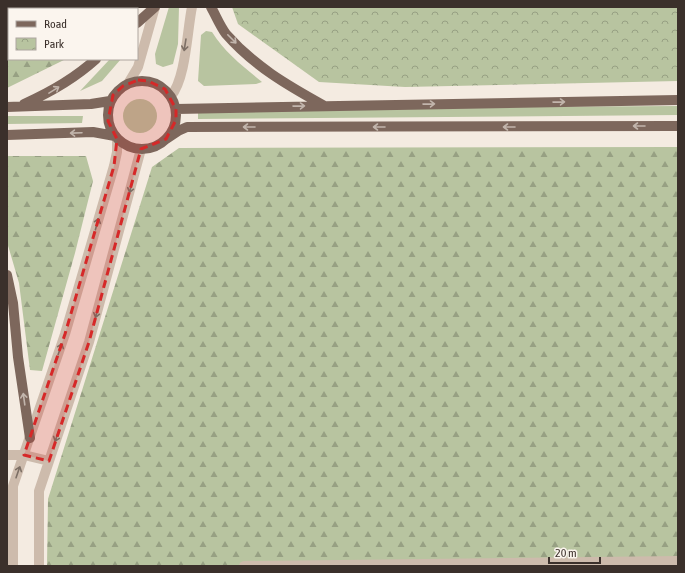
<svg xmlns="http://www.w3.org/2000/svg" width="685" height="573" viewBox="0 0 685 573" font-family="'Asap Condensed',sans-serif">
	<defs>
		<pattern id="forest-firs" width="22" height="20" patternUnits="userSpaceOnUse"><rect width="22" height="20" fill="#b8c4a0"/><path d="M5 1l3.5 6h-7zM16 11l3.5 6h-7z" fill="#97a083"/></pattern>
		<pattern id="park-crowns" width="20" height="18" patternUnits="userSpaceOnUse"><rect width="20" height="18" fill="#b8c4a0"/><path d="M2 6a3 3 0 1 1 6 0M12 15a3 3 0 1 1 6 0" fill="none" stroke="#97a083"/></pattern>
	</defs>
	<rect width="100%" height="100%" fill="#f4ebe1"/>
	<path fill="#b8c4a0" d="M169 7H179L178 44 173 64 163 67 156 64 155 54Z
		M206 31 212 32C225 53 244 67 262 82L256 84 204 86 198 81 201 35Z
		M110 59H121L102 81 80 91Z
		M123 116a17 17 0 1 1 34 0a17 17 0 1 1-34 0Z
		M678 106V115L198 119V109Z
		M7 116H83L82 123 7 124Z"/>
	<path fill="url(#forest-firs)" d="M7 7H122L120 9H9V59H66L7 88Z
		M678 147V566H47L48 499 152 167 179 148Z
		M7 156H86L93 181 75 253 42 371 30 370 19 283 7 242Z"/>
	<path fill="url(#park-crowns)" d="M232 7H678V81L405 87 319 82 238 24Z"/>
	<g fill="none" stroke-linecap="round" stroke-linejoin="round">
		<path stroke="#7fb0b2" stroke-width="5" d="M7 22 9 23"/>
		<path stroke="#cdbbac" stroke-width="10" d="M129 82 138 67 155 7
			M171 96C186 78 187 31 192 7
			M7 455H24L49 461
			M13 566V486L65 334 114 166 117 152V139
			M39 566V491L89 342 141 149
			M244 566 678 561"/>
		<path stroke="#7d675c" stroke-width="10" d="M211 7C216 16 220 26 226 34 254 66 287 85 323 105
			M137 23 155 7
			M108 115a34 34 0 1 1 68 0a34 34 0 1 1-68 0Z
			M24 104C51 92 74 79 96 59
			M7 107 91 104 110 101
			M176 109 678 100
			M7 135 93 132 115 136
			M166 139 178 131 187 127 678 126
			M7 275 13 303 18 357 30 438"/>
	</g>
	<defs><path id="oneway-shaft" d="M-6 0H5M1.5-3L5.5 0L1.5 3" fill="none" stroke-width="1.6" stroke-linecap="round" stroke-linejoin="round"/></defs>
	<g stroke="#c2b5ac">
		<use href="#oneway-shaft" transform="translate(232 39) rotate(45)"/>
		<use href="#oneway-shaft" transform="translate(54 90) rotate(-32)"/>
		<use href="#oneway-shaft" transform="translate(559 102) rotate(-1)"/>
		<use href="#oneway-shaft" transform="translate(429 104) rotate(-1)"/>
		<use href="#oneway-shaft" transform="translate(299 106) rotate(-1)"/>
		<use href="#oneway-shaft" transform="translate(639 126) rotate(180)"/>
		<use href="#oneway-shaft" transform="translate(249 127) rotate(180)"/>
		<use href="#oneway-shaft" transform="translate(379 127) rotate(180)"/>
		<use href="#oneway-shaft" transform="translate(509 127) rotate(180)"/>
		<use href="#oneway-shaft" transform="translate(76 133) rotate(178)"/>
		<use href="#oneway-shaft" transform="translate(24 399) rotate(-98)"/>
	</g>
	<g stroke="#7d6f65">
		<use href="#oneway-shaft" transform="translate(185 45) rotate(99)"/>
		<use href="#oneway-shaft" transform="translate(131 187) rotate(105)"/>
		<use href="#oneway-shaft" transform="translate(97 224) rotate(-74)"/>
		<use href="#oneway-shaft" transform="translate(97 312) rotate(105)"/>
		<use href="#oneway-shaft" transform="translate(60 349) rotate(-71)"/>
		<use href="#oneway-shaft" transform="translate(57 436) rotate(109)"/>
		<use href="#oneway-shaft" transform="translate(18 472) rotate(-71)"/>
	</g>
	<path fill="#d62828" fill-opacity="0.2" stroke="#d62828" stroke-width="3" stroke-dasharray="8 5" stroke-linejoin="round" d="M138 80 148 81 165 89 176 109V120L166 139 141 149 89 342 49 461 24 455 65 334 114 166 117 139 108 121 113 95 123 86Z"/>
	<rect width="685" height="573" fill="none" stroke="#3b302b" stroke-width="16"/>
	<rect x="8" y="8" width="130" height="52" fill="#fbf5ee" stroke="#aea6a0"/>
	<rect x="16" y="21" width="20" height="6" fill="#7d675c" stroke="#aea6a0"/>
	<text x="44" y="28" font-size="12" fill="#3b302b">Road</text>
	<rect x="16" y="38" width="20" height="12" fill="url(#park-crowns)" stroke="#aea6a0"/>
	<text x="44" y="48" font-size="12" fill="#3b302b">Park</text>
	<path d="M549 557v6h51v-6" fill="none" stroke="#3b302b" stroke-width="2"/>
	<text x="555" y="557" font-size="12" fill="#3b302b" stroke="#fbf5ee" stroke-width="3" paint-order="stroke">20 m</text>
</svg>
